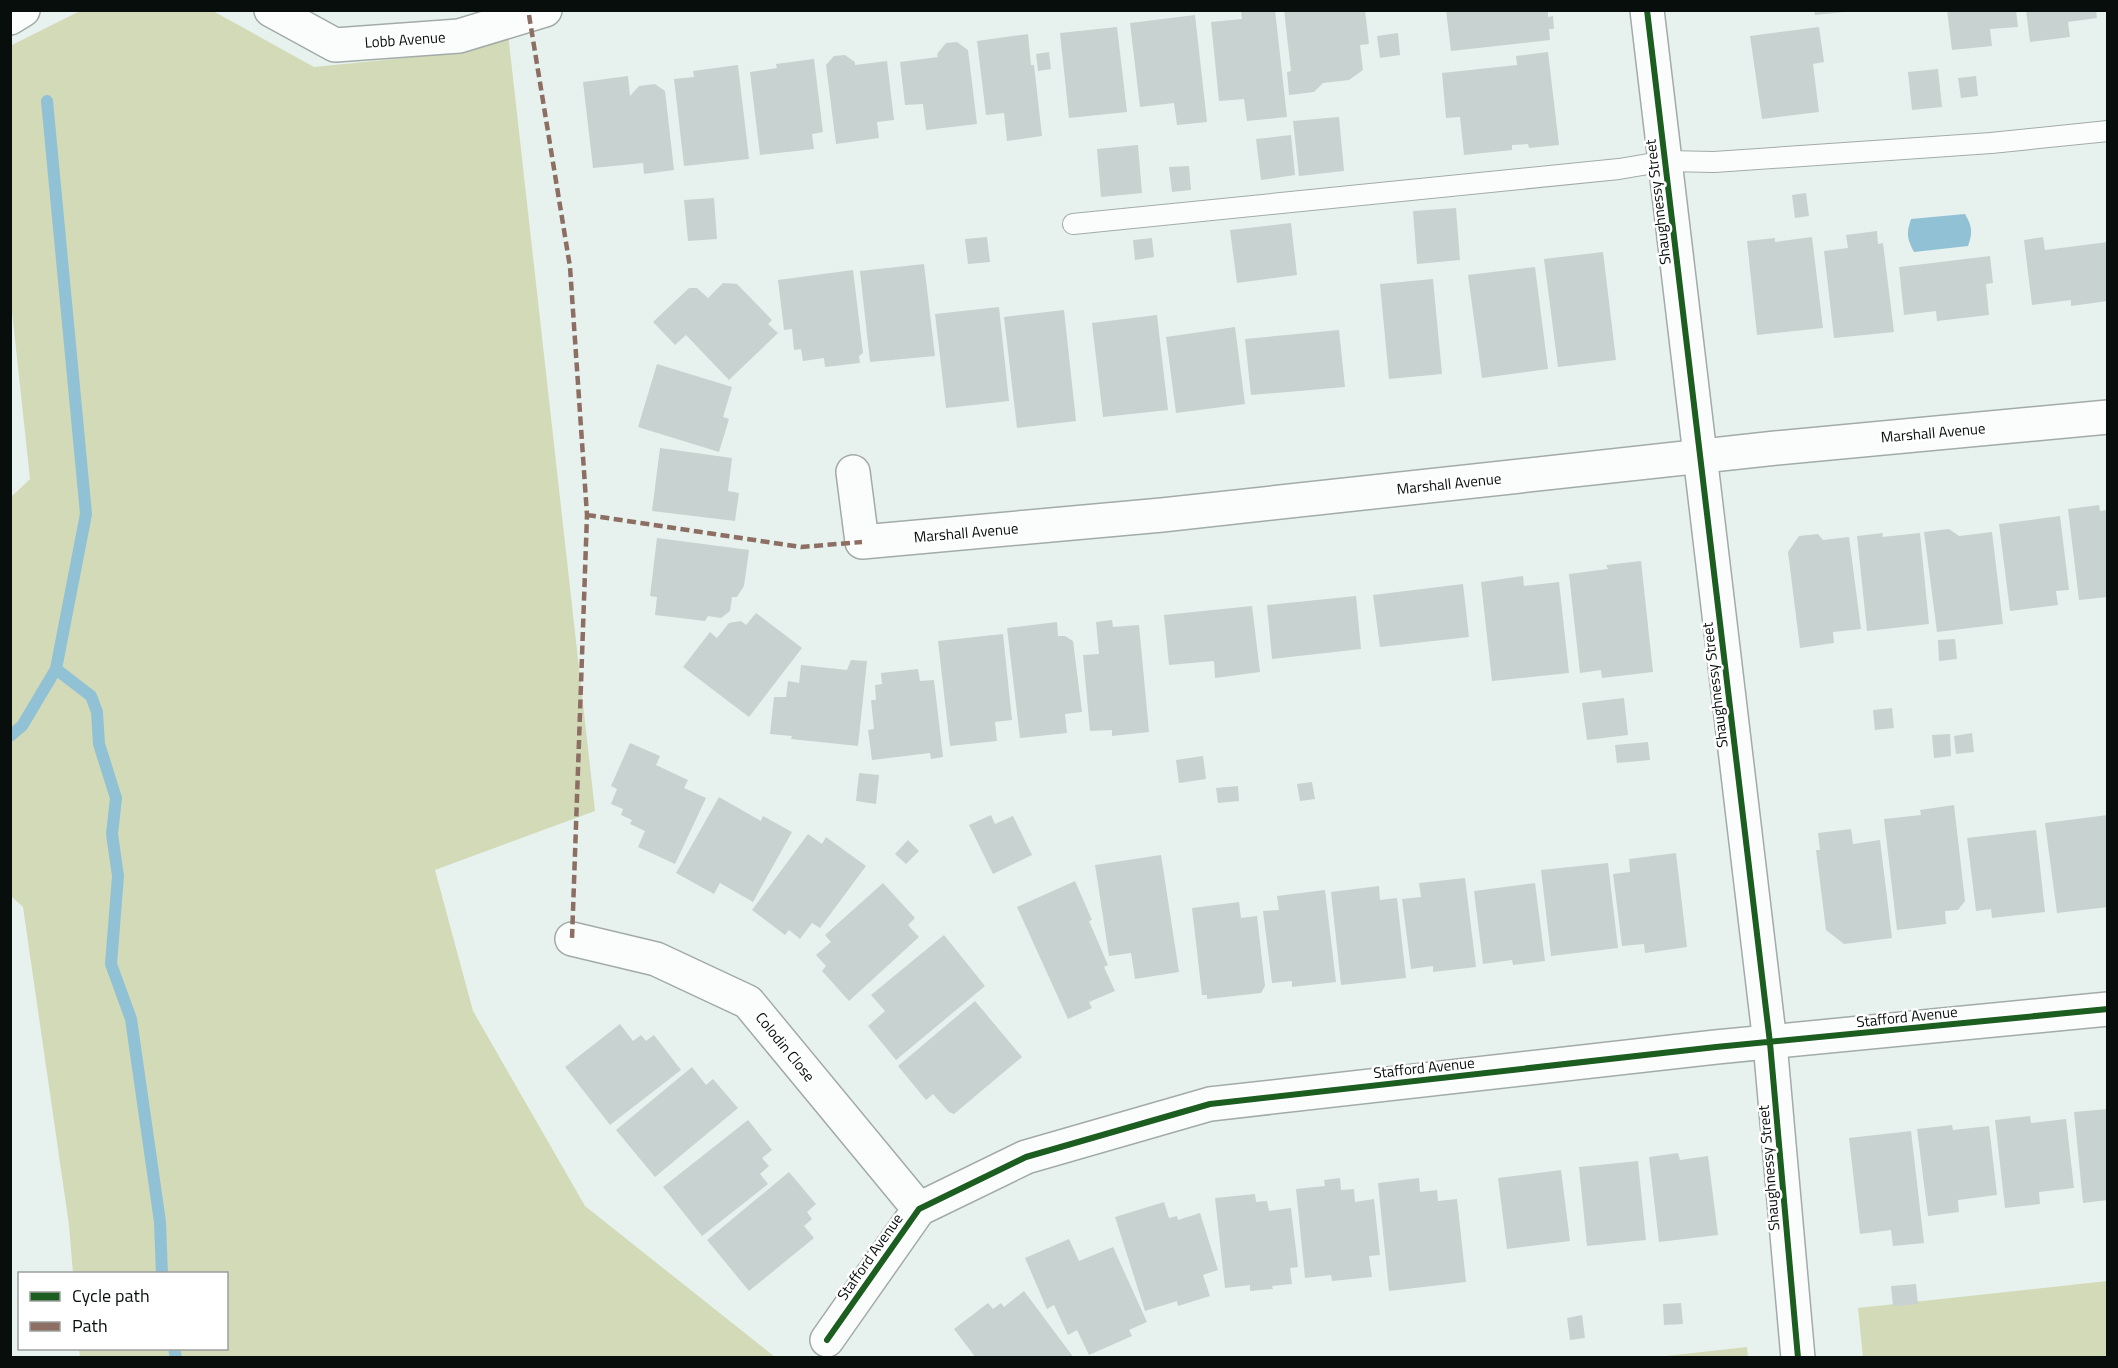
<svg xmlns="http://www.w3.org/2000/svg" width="2118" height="1368" viewBox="0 0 2118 1368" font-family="'Titillium Web',sans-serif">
	<rect width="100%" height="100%" fill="#e7f2ee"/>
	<path fill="#d3dab8" d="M82 10 213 11 314 67 464 52 508 33 595 811 435 870 473 1011 585 1206 775 1357H80L79 1349 226 1348V1274L73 1273 69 1225 23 907 11 896 10 498 30 479 10 293V46Z
		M2107 1281V1357H1863L1858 1308Z
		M1747 1347 1748 1357H1657Z"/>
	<path fill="#91c1d4" d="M1965 214C1972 226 1973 232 1968 246L1914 252C1907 239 1906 233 1911 219Z"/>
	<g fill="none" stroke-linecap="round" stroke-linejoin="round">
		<path stroke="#91c1d4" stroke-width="12" d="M47 101 86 514 56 669 91 696 97 712 99 744 116 798 112 834 118 876 111 964 131 1019 160 1222 162 1274
			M10 736 22 726 56 669
			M174 1348 176 1358"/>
	</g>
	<path fill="#c8d2d0" d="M1253 10H1275L1287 117 1247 121 1244 99 1219 101 1211 22 1242 19 1241 12Z
		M1284 10H1365L1369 44 1360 45 1363 70 1349 80 1323 83 1314 92 1289 95 1287 72 1291 71Z
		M1446 10H1548V17L1553 16 1554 29H1549L1550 40 1451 51Z
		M1814 10H1844V12L1815 15Z
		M1947 10H2016L2018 27 1990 29 1992 46 1952 50Z
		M2026 10H2096L2097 18 2068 22 2070 37 2030 42Z
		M1195 15 1207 122 1177 125 1174 103 1140 107 1130 23Z
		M1117 27 1127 112 1069 118 1060 33Z
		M1819 27 1824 62 1813 64 1819 112 1762 119 1750 36Z
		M1398 33 1400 55 1380 58 1377 36Z
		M1028 34 1031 65H1034L1042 136 1007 141 1004 113 986 115 977 41Z
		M957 42 968 50 977 124 926 130 923 104 905 105 900 62 938 57 937 54 946 43Z
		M1049 52 1051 69 1038 71 1036 54Z
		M1548 52 1559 145 1529 148 1528 144 1512 145V150L1464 155 1460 117 1446 118 1442 73 1517 65 1516 56Z
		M845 55 855 62V65L887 61 894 120 877 122 879 138 836 144 826 65 834 56Z
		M814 59 823 132 812 134 814 149 760 155 750 72 777 68 776 64Z
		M738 65 749 159 684 166 674 79 694 77 693 71Z
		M1938 69 1942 107 1912 110 1908 72Z
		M628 76 630 96 639 86 655 84 665 91 674 170 644 174 643 163 593 168 583 82Z
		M1976 76 1978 96 1961 98 1958 78Z
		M1339 117 1344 171 1299 176 1293 121Z
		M1291 135 1295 175 1261 180 1256 139Z
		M1138 145 1142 193 1101 197 1097 149Z
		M1189 166 1191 190 1172 192 1169 167Z
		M1806 193 1809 216 1795 218 1792 195Z
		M714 198 717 239 688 241 684 200Z
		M1456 208 1460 260 1417 264 1413 211Z
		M1291 223 1297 275 1237 283 1230 230Z
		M1877 231 1878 244 1883 243 1894 332 1834 338 1824 251 1848 248 1846 235Z
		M987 237 990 262 968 264 965 239Z
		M1812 237 1823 328 1757 335 1747 241 1775 238V242Z
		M2043 237 2045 250 2108 242V301L2071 306V300L2032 305 2024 240Z
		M1152 238 1154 257 1135 260 1133 240Z
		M1603 252 1616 360 1558 367 1544 259Z
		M1990 256 1993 283 1986 284 1989 315 1937 321 1936 311 1904 315 1899 267Z
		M924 264 935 356 870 362 860 271Z
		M1535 267 1548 369 1482 378 1468 275Z
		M853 270 863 353 859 356 860 363 825 367 824 358 803 361 801 349 794 350 792 329 784 330 778 280Z
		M1433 279 1442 374 1389 379 1380 284Z
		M723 283 737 284 772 320 768 324 778 333 729 380 686 335 675 345 653 322 689 288H697L708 298Z
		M999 307 1009 401 946 408 935 314Z
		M1064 310 1076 421 1017 428 1004 317Z
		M1157 315 1168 410 1103 417 1092 323Z
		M1235 327 1245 404 1176 413 1166 337Z
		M1339 330 1345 387 1251 395 1245 339Z
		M657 364 732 387 723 417 729 419 719 452 638 427Z
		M660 448 732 458 728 491 739 493 735 521 652 511Z
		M2099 505 2100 511 2108 510V597L2079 600 2068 509Z
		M2060 516 2069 590 2056 591 2058 605 2010 611 1999 524Z
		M1949 529 1959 536 1992 532 2003 624 1937 632 1924 532Z
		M1883 533 1882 537 1920 533 1929 624 1867 631 1857 536Z
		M1818 534 1823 540 1849 537 1861 629 1833 632 1834 643 1800 648 1788 552 1799 536Z
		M657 538 749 550 744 586 737 597H732L730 611 721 618 708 616 705 621 655 615 657 597 650 596Z
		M1641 561 1653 672 1602 678 1601 670 1580 673 1569 574 1608 569 1606 565Z
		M1523 576 1524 586 1559 582 1569 673 1492 681 1481 582Z
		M1463 584 1469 637 1380 647 1373 595Z
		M1356 596 1361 649 1272 659 1267 605Z
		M1252 606 1260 672 1215 678 1214 661 1169 665 1164 615Z
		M756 613 802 648 749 717 683 667 710 632 717 638 729 623 741 621 746 625Z
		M1112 620 1113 627 1139 625 1149 732 1112 736V730L1090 731 1083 655 1099 654 1096 622Z
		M1057 622 1058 636H1065L1073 641 1082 712 1065 714 1067 733 1020 738 1007 628Z
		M1003 634 1012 720 995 722 997 741 950 746 938 641Z
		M1955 639 1957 659 1939 661 1938 640Z
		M851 660 867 661 858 746 791 739 792 736 770 734 774 697H786L788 681 799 683 801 665 847 670Z
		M918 669 920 681 934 680 943 757 931 759 930 753 872 760 868 730 874 729 871 700H876L875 685 882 684 881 673Z
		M1624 698 1628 735 1587 740 1582 703Z
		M1892 708 1894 728 1875 730 1873 710Z
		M1972 733 1974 752 1956 754 1954 736Z
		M1950 734 1951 756 1934 758 1932 735Z
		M1648 742 1650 760 1617 763 1615 745Z
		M630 743 660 756 656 765 688 780 684 788 706 798 675 864 638 847 645 831 630 824 632 820 621 815 623 809 611 804 617 789 611 786Z
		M1203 756 1206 779 1179 783 1176 760Z
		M859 773 879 775 876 804 856 801Z
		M1312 782 1315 799 1300 801 1297 784Z
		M1238 786 1239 801 1218 803 1216 788Z
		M719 797 761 821 763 816 792 832 753 902 720 883 714 894 676 873Z
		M1954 805 1965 901 1958 910 1945 911 1946 924 1897 930 1884 819 1921 815 1920 810Z
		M991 815 995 824 1013 816 1032 855 993 874 969 825Z
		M2108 815V907L2057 913 2045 823Z
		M1851 829 1853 844 1880 840 1892 938 1844 944 1826 930 1816 850H1820L1818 833Z
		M2036 830 2045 912 1992 918 1991 909 1976 911 1967 838Z
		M808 834 822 844 826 837 866 866 820 928 812 923 800 939 789 930 785 935 752 910Z
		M908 840 919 851 906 864 895 854Z
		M1676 853 1687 947 1645 953 1644 944 1622 946 1613 874 1630 872 1629 859Z
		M1161 855 1179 972 1135 979 1131 953 1109 956 1095 865Z
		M1608 863 1618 948 1551 956 1541 870Z
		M1465 878 1476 967 1433 972V966L1411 969 1402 899 1421 897 1419 883Z
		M1075 881 1092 920 1089 921 1108 965 1104 967 1115 991 1089 1002 1092 1008 1068 1019 1017 907Z
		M883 883 915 918 908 925 919 937 849 1001 822 971 826 966 816 955 831 942 825 935Z
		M1535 883 1545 961 1513 965 1512 960 1483 964 1474 891Z
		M1379 886 1380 900 1397 898 1406 978 1341 985 1331 892Z
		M1325 890 1336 982 1292 987V981L1272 983 1263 911 1279 910 1277 896Z
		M1239 902 1241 918 1257 916 1265 986 1261 993 1207 999V995H1202L1192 908Z
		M944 935 985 986 896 1060 868 1026 885 1011 871 995Z
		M975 1001 1022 1057 954 1114 949 1112 933 1094 926 1100 898 1066Z
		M620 1024 633 1041 641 1035 646 1041 654 1035 681 1070 610 1125 565 1067Z
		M692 1067 706 1085 713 1079 738 1108 655 1177 616 1130Z
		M2108 1109V1200L2083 1203 2074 1112Z
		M2030 1116 2031 1123 2066 1119 2074 1188 2039 1192 2040 1204 2005 1208 1995 1120Z
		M748 1120 772 1150 762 1158 769 1166 760 1174 768 1184 702 1236 663 1187Z
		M1952 1125 1953 1130 1989 1126 1997 1195 1958 1200 1959 1212 1928 1216 1917 1129Z
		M1911 1131 1924 1243 1893 1246 1891 1230 1860 1234 1849 1138Z
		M1678 1153 1680 1160 1708 1156 1718 1235 1659 1242 1649 1157Z
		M1638 1161 1646 1240 1587 1246 1579 1167Z
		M1561 1170 1570 1241 1507 1249 1498 1178Z
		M789 1172 816 1204 807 1212 812 1219 804 1226 814 1238 749 1291 707 1240Z
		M1340 1178 1341 1190 1354 1189 1355 1202 1374 1199 1380 1255 1369 1256 1372 1277 1332 1281 1331 1275 1305 1278 1296 1189 1325 1186 1324 1180Z
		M1419 1178 1420 1192 1437 1190 1438 1201 1457 1199 1466 1282 1389 1291 1378 1183Z
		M1255 1194 1256 1202 1267 1201 1269 1211 1291 1208 1298 1267 1290 1268 1292 1284 1272 1286 1273 1289 1250 1291V1285L1225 1288 1215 1198Z
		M1164 1202 1169 1218 1177 1216 1178 1220 1200 1213 1218 1270 1203 1275 1210 1296 1178 1306 1177 1301 1145 1311 1115 1217Z
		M1069 1239 1079 1261 1113 1247 1147 1322 1129 1330 1132 1336 1089 1355 1077 1330 1068 1335 1054 1305 1047 1309 1025 1258Z
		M1916 1284 1918 1304 1893 1306 1891 1286Z
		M1024 1291 1074 1358H976L954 1329 988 1303 993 1309 1001 1303 1004 1307Z
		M1681 1303 1683 1324 1664 1325 1663 1304Z
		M1582 1315 1585 1338 1570 1340 1567 1318Z"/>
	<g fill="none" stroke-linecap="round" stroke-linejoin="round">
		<defs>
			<path id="lane" d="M1073 224 1619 169 1666 161 1714 162 1991 143 2108 131"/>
			<path id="street" d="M271 10 335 45 459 36 545 10
				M10 18 23 10
				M853 472 862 542 1162 515 1776 448 2108 417
				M572 939 656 959 748 1002 919 1209
				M827 1340 919 1209 1026 1157 1210 1104 1716 1047 2108 1009"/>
			<path id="secondary" d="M1647 10 1770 1043 1798 1358"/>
		</defs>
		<use href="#lane" stroke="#a2aba8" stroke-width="22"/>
		<use href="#street" stroke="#a2aba8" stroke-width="36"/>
		<use href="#secondary" stroke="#a2aba8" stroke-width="36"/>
		<use href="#lane" stroke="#fbfdfc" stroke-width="20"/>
		<use href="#street" stroke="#fbfdfc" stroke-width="33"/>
		<use href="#secondary" stroke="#fbfdfc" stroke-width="33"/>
		<path stroke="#8d6e63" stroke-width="4.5" stroke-dasharray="9 4.5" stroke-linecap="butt" d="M529 15 570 267 587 515 572 939
			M587 515 801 547 862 542"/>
		<defs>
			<path id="cycleway" d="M1647 10 1770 1043 1798 1358
				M827 1340 919 1209 1026 1157 1210 1104 1716 1047 2108 1009"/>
		</defs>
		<use href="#cycleway" stroke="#fff" stroke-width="10"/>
		<use href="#cycleway" stroke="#1b5e20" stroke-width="6"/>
	</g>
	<g text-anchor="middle" stroke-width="5" stroke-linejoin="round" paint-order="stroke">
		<g font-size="15" fill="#070e0c" stroke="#fff">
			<text transform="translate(405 40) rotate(-4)" y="5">Lobb Avenue</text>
			<text transform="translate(1658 202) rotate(-97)" y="5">Shaughnessy Street</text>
			<text transform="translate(1933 433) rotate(-5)" y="5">Marshall Avenue</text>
			<text transform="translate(1449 484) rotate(-6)" y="5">Marshall Avenue</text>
			<text transform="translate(966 533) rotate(-5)" y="5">Marshall Avenue</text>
			<text transform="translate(1715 685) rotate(-97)" y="5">Shaughnessy Street</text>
			<text transform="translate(1907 1017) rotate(-6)" y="5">Stafford Avenue</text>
			<text transform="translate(785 1047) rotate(51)" y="5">Colodin Close</text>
			<text transform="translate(1424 1068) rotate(-6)" y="5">Stafford Avenue</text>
			<text transform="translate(1769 1168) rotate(-95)" y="5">Shaughnessy Street</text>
			<text transform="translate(870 1257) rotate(-55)" y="5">Stafford Avenue</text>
		</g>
	</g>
	<rect width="2118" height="1368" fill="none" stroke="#070e0c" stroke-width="24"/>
	<rect x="18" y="1272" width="210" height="78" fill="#ffffff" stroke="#9c9f9e" stroke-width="1.5"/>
	<rect x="30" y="1292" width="30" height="9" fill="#1b5e20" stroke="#9c9f9e" stroke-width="1.5"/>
	<text x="72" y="1302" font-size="18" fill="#070e0c">Cycle path</text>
	<rect x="30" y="1322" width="30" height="9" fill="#8d6e63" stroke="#9c9f9e" stroke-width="1.5"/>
	<text x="72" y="1332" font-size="18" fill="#070e0c">Path</text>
</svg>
